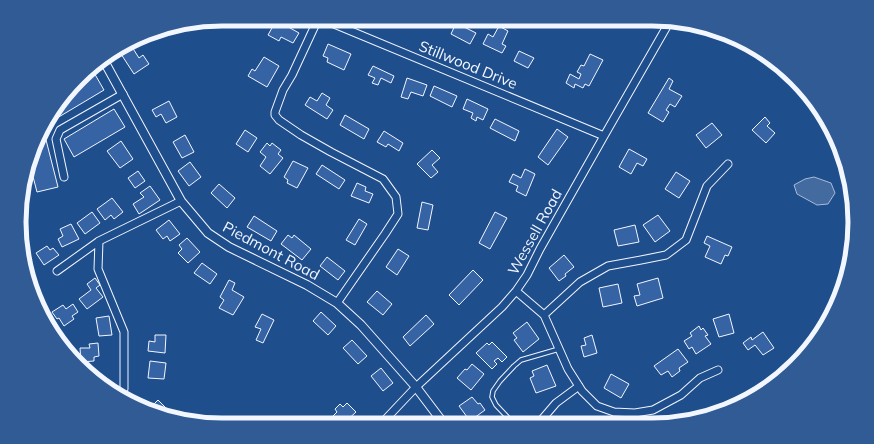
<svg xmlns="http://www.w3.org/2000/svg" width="874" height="444" viewBox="0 0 874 444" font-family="Mulish,sans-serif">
	<rect width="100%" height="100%" fill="#1f4e8c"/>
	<path fill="#446ba0" stroke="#a8bbd7" d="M814 177 831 183 835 193 828 204 817 205 797 194 794 185 805 179Z"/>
	<path fill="#3563a3" stroke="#f2f6ff" d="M237 19H248L245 24Z
		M277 19 284 22 283 24 299 33 293 43 281 37 279 41 268 35Z
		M416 19H436L432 27Z
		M456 23 476 33 470 44 451 34Z
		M499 26 508 31 502 44 506 46 502 53 483 44 488 34 493 37Z
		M328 44 351 54 344 70 327 62 328 58 323 56Z
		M132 47 139 58 143 55 149 64 134 74 121 54Z
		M519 51 534 58 528 68 514 61Z
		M590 54 603 60 589 86 585 84 583 88 575 84 574 88 566 83 570 74 579 79 581 74 577 72 581 65 584 66Z
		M264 57 279 66 267 87 248 76 252 69 255 71Z
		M373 66 394 76 391 83 381 78 378 85 372 83 375 78 368 75Z
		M93 71 104 90 47 124 53 109 83 77Z
		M407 78 427 85 423 96 411 92 408 99 401 97Z
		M669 78 673 81 669 89 682 96 675 107 670 104 666 110 669 112 663 122 648 113Z
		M434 86 457 96 452 107 430 96Z
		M322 93 330 98 326 105 333 110 327 119 305 105 310 97 317 101Z
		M467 99 488 109 483 120 477 117 476 121 471 118 473 113 463 109Z
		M169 101 177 117 166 123 161 114 156 117 152 110Z
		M114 109 125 127 74 157 64 139Z
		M345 115 369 129 364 139 340 125Z
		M765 117 770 123 767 126 775 133 766 143 752 130Z
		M495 119 519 131 515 141 490 128Z
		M712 123 722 135 706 148 696 135Z
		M557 129 568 137 548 165 538 157Z
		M245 130 257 138 248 152 236 144Z
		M384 131 403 143 399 151 388 144 386 147 377 142Z
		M44 132 58 187 37 192 30 165Z
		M185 135 194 152 182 158 173 142Z
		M121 141 133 159 120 168 107 151Z
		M267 143 270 146 272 143 281 150 278 154 283 158 270 174 260 166 266 157 260 152Z
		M629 149 647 159 643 166 637 163 631 174 619 167Z
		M432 150 440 158 432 165 438 172 431 178 417 164Z
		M293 161 308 168 297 188 287 183 288 180 284 177Z
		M190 162 201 177 189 186 178 171Z
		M322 165 345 180 339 189 316 174Z
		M525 169 535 174 526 196 516 191 518 186 509 182 513 174 521 178Z
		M138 171 145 181 135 188 128 178Z
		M676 172 690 181 679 198 665 189Z
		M357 183 366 187 365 191 373 194 369 203 351 196Z
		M219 184 235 198 227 208 211 193Z
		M150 186 160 200 139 214 133 204 144 197 140 193Z
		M112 198 123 212 114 219 111 215 105 220 97 209Z
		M422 202 433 205 428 230 417 228Z
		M92 212 100 223 85 234 77 223Z
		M495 212 507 218 490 249 479 243Z
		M658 215 670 231 655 242 643 225Z
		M254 216 277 231 271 241 247 227Z
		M359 219 367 224 355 245 346 240Z
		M169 220 180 234 170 241 167 236 163 239 156 230Z
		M71 224 79 239 62 247 58 239 63 236 60 229Z
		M635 225 639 242 618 246 614 230Z
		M288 235 292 238 294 235 311 249 302 260 281 244Z
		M707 236 732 247 728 256 725 255 721 264 705 257 710 246 704 243Z
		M187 238 200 252 188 263 178 253 182 249 179 245Z
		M47 246 50 250 53 248 59 255 44 265 36 253Z
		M398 249 409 256 397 275 386 267Z
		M564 255 574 267 565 274 566 276 559 281 549 268Z
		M327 257 345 271 338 280 320 266Z
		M202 263 217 274 210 284 194 273Z
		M473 270 483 280 459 305 449 295Z
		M95 278 100 285 96 288 103 297 87 309 79 299 91 290 87 284Z
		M658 278 663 298 637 306 634 296 640 295 637 284Z
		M229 280 235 283 232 290 244 297 233 315 219 308 224 300 220 297Z
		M618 284 622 303 603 307 599 288Z
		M377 291 392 304 383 315 367 302Z
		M73 304 78 312 72 316 74 319 64 326 59 318 57 319 52 312 63 305 66 309Z
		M321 312 336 326 328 335 313 321Z
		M262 314 274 320 263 343 256 340 261 329 255 327Z
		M729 314 734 333 719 337 713 319Z
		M426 315 434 324 410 346 403 337Z
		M109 316 112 335 99 336 96 318Z
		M527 322 539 339 523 352 514 340 517 338 513 333Z
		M699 326 701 330 703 328 708 335 705 336 711 344 696 354 692 347 689 349 684 341 692 336 690 333Z
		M763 332 774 348 763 355 755 345 748 350 743 343 751 337 752 340Z
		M155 335H166L165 353 148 351 149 341 155 342Z
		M592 335 597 353 584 357 581 346 586 345 584 338Z
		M352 340 367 356 358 364 343 348Z
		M492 342 507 357 502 362 498 358 494 361 497 364 492 369 476 353 487 343 489 345Z
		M98 343 99 356 94 357V361L81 362 80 348H90L89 344Z
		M678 349 688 362 679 368 680 371 672 377 668 371 661 375 654 366Z
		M150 361 166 363 164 379 148 378Z
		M472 364 484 374 471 390 457 378 465 369 467 370Z
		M547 365 556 386 536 393 530 378 534 376 532 371Z
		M381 368 393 383 383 391 371 376Z
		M95 371 96 378 87 372Z
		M611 374 629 384 621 398 604 388Z
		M472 397 478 404 480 403 485 410 470 421 459 406Z
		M158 400 167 409 163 412 149 409Z
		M347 403 356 412 343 424H335L330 419 337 412 335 409 340 404 343 407Z"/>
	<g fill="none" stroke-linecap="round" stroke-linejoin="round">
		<defs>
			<path id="service" d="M22 222 24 221 22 209
				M514 424 496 405 492 397 493 391 500 381 514 366 521 360 559 349"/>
			<path id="minor" d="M318 19 292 75 283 90 275 112V115L279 120 301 135 331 152 383 179 396 197 398 214 385 234 337 303
				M322 19 604 136
				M64 177 56 139 60 130 123 94
				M99 241 98 269 124 332V389
				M57 271 99 241 181 201
				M516 291 544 315 568 369 582 391 597 406 614 412 635 413 653 410 681 395 700 378 718 370
				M544 315 580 282 608 266 641 260 666 255 686 240 707 186 728 164
				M381 424 416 387 502 307 516 291 527 275 540 249 604 136 670 21
				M538 424 556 403 579 386"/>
			<path id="tertiary" d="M103 59 181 201 208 233 229 247 307 285 337 303 361 325 416 387 444 424"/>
		</defs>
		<use href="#service" stroke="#f2f6ff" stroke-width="5.5"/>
		<use href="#minor" stroke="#f2f6ff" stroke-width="9"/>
		<use href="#tertiary" stroke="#f2f6ff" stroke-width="10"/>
		<use href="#service" stroke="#1f4e8c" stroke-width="3.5"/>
		<use href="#minor" stroke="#1f4e8c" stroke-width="7"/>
		<use href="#tertiary" stroke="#1f4e8c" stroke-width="8"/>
	</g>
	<g text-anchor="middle" stroke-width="3" stroke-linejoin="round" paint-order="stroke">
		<g font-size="15" fill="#f2f6ff" stroke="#1f4e8c">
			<text transform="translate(468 65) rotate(22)" y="5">Stillwood Drive</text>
			<text transform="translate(535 232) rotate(-61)" y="5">Wessell Road</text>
			<text transform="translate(271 251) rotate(28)" y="5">Piedmont Road</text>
		</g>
	</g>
	<path d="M0 0H874V444H0ZM222 26H652A196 196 0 0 1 848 222V222A196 196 0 0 1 652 418H222A196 196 0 0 1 26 222V222A196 196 0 0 1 222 26Z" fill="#305b95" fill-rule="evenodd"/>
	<path fill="none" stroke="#f2f6ff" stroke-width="5" d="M222 26H652A196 196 0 0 1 848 222V222A196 196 0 0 1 652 418H222A196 196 0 0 1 26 222V222A196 196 0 0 1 222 26Z"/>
</svg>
